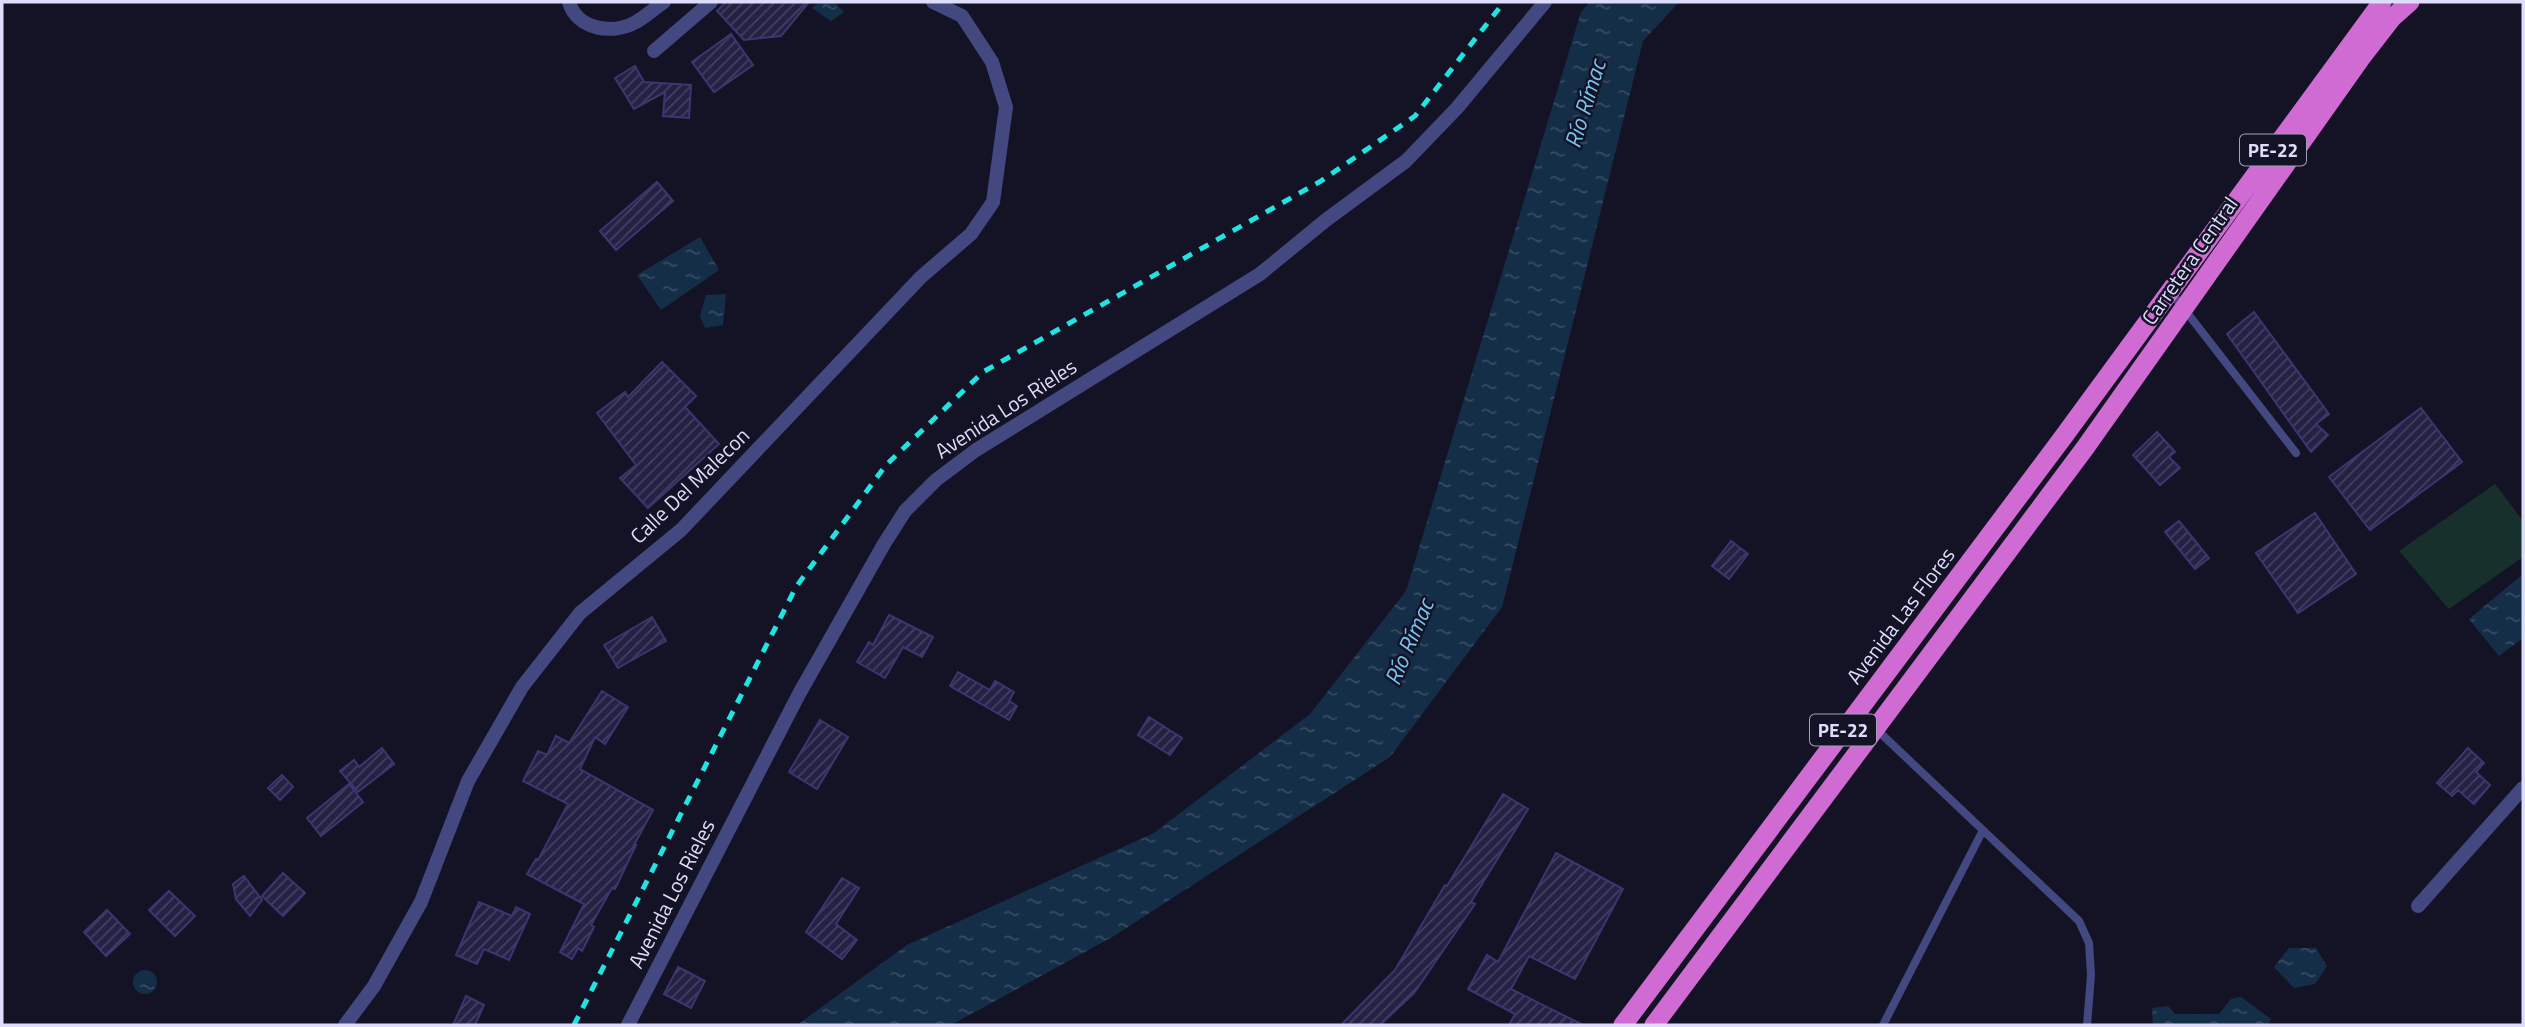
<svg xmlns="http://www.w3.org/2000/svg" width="2525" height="1027" viewBox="0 0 2525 1027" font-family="'Titillium Web',sans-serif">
	<defs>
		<pattern id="water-ripples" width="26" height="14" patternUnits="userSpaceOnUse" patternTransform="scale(1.75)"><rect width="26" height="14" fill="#152e48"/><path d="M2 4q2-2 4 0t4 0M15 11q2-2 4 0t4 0" fill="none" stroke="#374c63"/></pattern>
		<pattern id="building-hatch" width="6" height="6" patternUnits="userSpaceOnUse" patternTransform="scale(1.75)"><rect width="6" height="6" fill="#242145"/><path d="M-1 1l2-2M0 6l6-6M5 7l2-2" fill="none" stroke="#434161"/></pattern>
	</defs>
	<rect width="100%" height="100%" fill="#141326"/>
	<path fill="#17302c" d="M2495 484 2523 521V557L2449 609 2399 551Z"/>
	<path fill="url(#water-ripples)" d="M819 2H834L844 12 831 21 812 8Z
		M1590 2H1679L1643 41 1502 607 1390 757 1114 936 951 1025H797L907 945 1154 833 1310 714 1406 591 1581 12Z
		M700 237 719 270 661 310 637 275Z
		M726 294 723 325 705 328 700 316 706 295Z
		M2523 574V638L2499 656 2469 619Z
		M2289 948H2316L2327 966 2315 984 2294 988 2274 967Z
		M133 982a12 12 0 1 1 24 0a12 12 0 1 1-24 0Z
		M2241 997 2271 1019 2268 1025H2153L2152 1008 2168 1006 2175 1014H2219L2231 999Z"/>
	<path fill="url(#building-hatch)" stroke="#3b366f" stroke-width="2" d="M726 2H809L781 36 744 40 717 11Z
		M731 34 753 65 714 92 692 62Z
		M635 66 644 82 691 85 689 118 663 116 665 92 634 109 615 78Z
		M657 182 673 201 616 250 600 231Z
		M2254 312 2329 414 2316 424 2328 435 2311 452 2227 334Z
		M662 362 696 396 685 407 719 444 648 508 620 478 636 465 597 413 625 392 628 397Z
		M2421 408 2462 462 2370 530 2329 477Z
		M2157 432 2175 452 2169 457 2180 468 2160 485 2133 455Z
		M2315 513 2356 574 2298 613 2256 553Z
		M2179 521 2209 558 2195 569 2165 532Z
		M1731 541 1748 554 1729 579 1712 566Z
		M889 615 933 637 922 657 903 647 885 678 857 662 869 642 873 645Z
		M652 617 666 641 618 668 604 645Z
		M958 672 990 690 995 681 1014 692 1009 701 1017 706 1009 720 950 686Z
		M602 691 628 707 605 744 595 737 580 769 653 810 634 845H636L615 889 612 888 591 925 594 927 582 951 578 948 572 959 560 952 584 904 527 874 536 859 538 860 568 804 523 781 538 751 547 755 556 736 569 743Z
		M1149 717 1182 738 1170 755 1138 735Z
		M820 720 848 737 817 789 789 772Z
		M382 748 394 764 358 792 340 771 354 760 359 767Z
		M2468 748 2484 763 2476 772 2490 785 2474 804 2458 790 2452 796 2437 783Z
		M282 775 293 787 280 800 268 788Z
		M349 784 363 802 321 836 307 818Z
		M1503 794 1528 809 1471 902 1475 904 1414 993 1380 1025H1341L1395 970 1445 885 1447 886Z
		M1556 853 1623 889 1575 979 1529 956 1511 989 1583 1025H1509L1515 1014 1468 989 1487 955 1498 962Z
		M283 873 305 893 283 916 262 896Z
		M244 876 262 900 250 916 236 899 233 884Z
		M842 878 859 888 836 924 857 940 842 959 806 932Z
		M169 891 195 916 175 936 149 910Z
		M479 902 512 916 516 907 530 914 509 960 484 949 477 964 456 955Z
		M107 910 130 934 106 956 84 932Z
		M678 967 705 981 691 1008 664 994Z
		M466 996 484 1005 475 1025H453Z"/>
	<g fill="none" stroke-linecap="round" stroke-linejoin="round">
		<path stroke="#434880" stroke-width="8" d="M2171 292 2296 453
			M1858 714 1875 728 2079 921 2089 943 2091 975 2087 1025
			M1883 1025 1983 830"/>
		<path stroke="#434880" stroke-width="14" d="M569 2C577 30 613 35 636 22 646 16 655 8 664 2
			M654 51 711 2
			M2418 906 2523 788
			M345 1025 374 986 421 902 468 781 522 687 580 613 681 530 921 277 971 234 993 202 1006 107 992 62 962 16 933 2"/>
		<path stroke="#434880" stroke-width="14" d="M628 1025 799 694 884 544 905 511 936 480 976 450 1260 274 1326 220 1406 161 1457 108 1545 2"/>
		<path stroke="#cf6bd2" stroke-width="19" d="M1623 1025 2064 436 2382 2
			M1654 1025 2085 448 2361 58 2392 18 2410 2"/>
		<path stroke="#1fe4e2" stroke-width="5" stroke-dasharray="10 9" stroke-linecap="butt" d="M574 1025 796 587 886 465 983 372 1321 181 1415 116 1504 2"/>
	</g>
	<g text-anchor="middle" stroke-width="5" stroke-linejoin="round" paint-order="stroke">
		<g fill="#141326" stroke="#a1a0bb" stroke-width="2">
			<rect x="2240" y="134.5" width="66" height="31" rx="5"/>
			<rect x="1810" y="714.5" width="66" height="31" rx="5"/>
		</g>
		<g font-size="19" font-weight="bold" fill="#dddcfb">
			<text x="2273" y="157">PE-22</text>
			<text x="1843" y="737">PE-22</text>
		</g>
		<g font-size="21" fill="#dddcfb" stroke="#141326">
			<text transform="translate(2190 261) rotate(-55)" y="7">Carretera Central</text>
			<text transform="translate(1006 409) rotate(-33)" y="7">Avenida Los Rieles</text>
			<text transform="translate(690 486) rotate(-44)" y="7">Calle Del Malecon</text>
			<text transform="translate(1901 616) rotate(-53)" y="7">Avenida Las Flores</text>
			<text transform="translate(672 894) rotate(-63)" y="7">Avenida Los Rieles</text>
		</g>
		<g font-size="23" font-style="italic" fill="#77c5ef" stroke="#141326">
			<text transform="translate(1585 104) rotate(-73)" y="8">Río Rímac</text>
			<text transform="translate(1409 642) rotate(-67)" y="8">Río Rímac</text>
		</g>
	</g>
	<rect width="2525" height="1027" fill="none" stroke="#dddcfb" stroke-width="7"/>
</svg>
